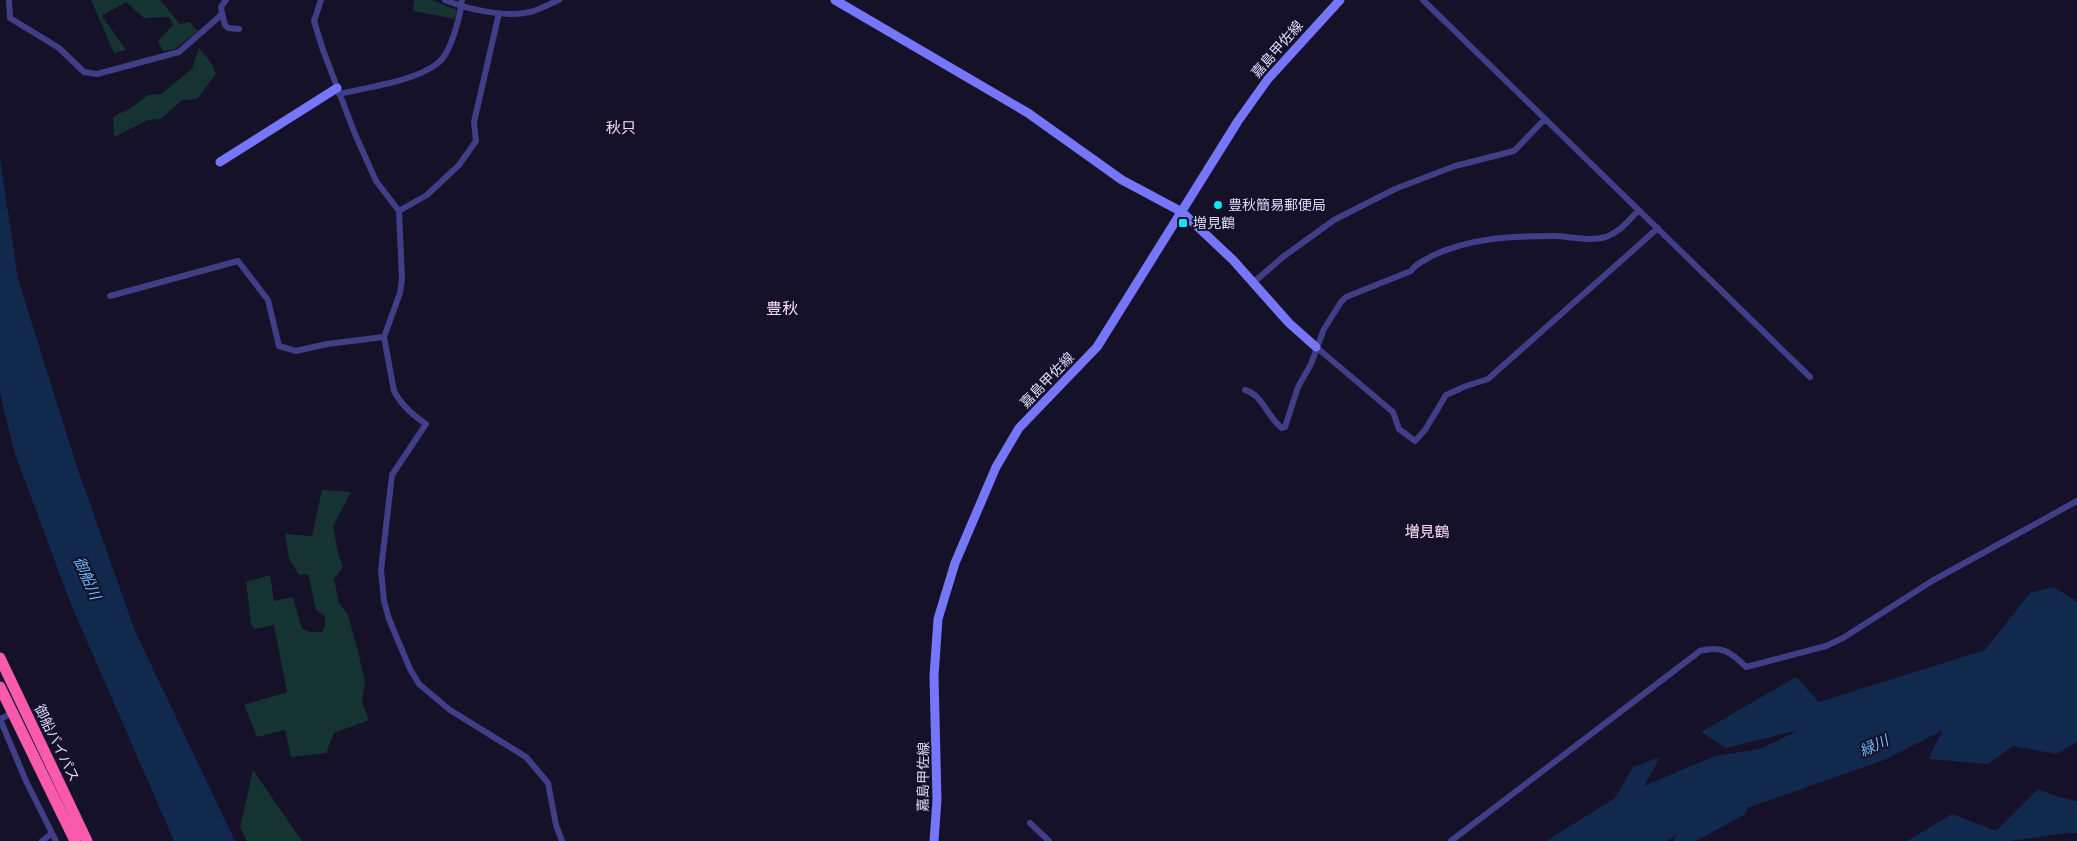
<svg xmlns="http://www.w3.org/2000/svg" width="2077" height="841" viewBox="0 0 2077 841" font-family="Inter,'Noto Sans JP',sans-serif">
	<rect width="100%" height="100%" fill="#151129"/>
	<path fill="#153331" d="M91 0H160L180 24 189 22 198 31 175 49 163 51 158 41 173 25 169 17 144 18 126 2 102 16 126 50 114 53Z
		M414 0H432L457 10 455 19 413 11Z
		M199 48 212 64 216 74 197 99 182 100 161 119 148 120 114 137 113 117 131 108 148 95 161 94 192 69Z
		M322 490 351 492 333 526 338 553 343 567 334 579 339 603 348 615 358 651 365 682 362 701 369 720 334 733 326 753 291 757 285 730 257 737 244 705 287 692 274 625 255 629 251 624 246 582 270 575 274 601 293 597 302 629 311 632H322L325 626V616L316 610 308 574 299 575 289 558 285 534 312 536Z
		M253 770 302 841H247L240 827Z"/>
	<path fill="#11294d" d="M0 159 18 279 77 467 135 631 235 841H174L70 602 14 451 0 393Z
		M2054 587 2077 602V742L2056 754 2013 746 1988 764 1928 759 1943 730 1884 760 1688 829 1666 841H1546L1615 798 1633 767 1660 757 1644 786 1715 756 1760 749 1799 730 1726 748 1701 732 1796 677 1819 702 1985 650 2030 593Z
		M2038 789 2056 796 2077 801V833H2067L2010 841H1907L1952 814 1996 831Z"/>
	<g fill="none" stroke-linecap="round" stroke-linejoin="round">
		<path stroke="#11294d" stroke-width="14" d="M1681 841 1740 809"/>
		<path stroke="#3f3e86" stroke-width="6" d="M9 0 10 18 59 48 84 72 97 74 179 52 219 17 222 13 221 7 226 0
			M321 0 314 21 323 50 355 134 376 181 399 211 402 279 400 293 384 337 394 391C402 406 413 415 426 424L392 475 381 570 384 601 389 619 410 669 419 684 450 710 526 757 548 783 556 825 562 841
			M445 0C466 9 506 18 530 12 539 10 549 4 559 0
			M1423 0 1810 377
			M222 13 225 25 228 28 239 29
			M339 94C368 87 414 82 438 63 451 53 460 17 462 0
			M399 211 427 195 459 165 476 141 474 122 499 13
			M1254 282 1283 257 1334 220 1395 189 1455 166 1514 151 1545 119
			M110 296 238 261 268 300 279 346 296 351 327 344 384 337
			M1316 347 1393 412 1399 429 1415 441 1425 430 1446 395 1466 386 1488 379 1658 228
			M1245 390C1262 394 1268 418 1282 428L1285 427 1298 387 1311 364 1324 329 1341 302 1346 297 1411 271C1416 263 1424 261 1432 256 1469 238 1512 236 1553 236 1570 236 1589 242 1606 237 1620 232 1628 221 1638 211
			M15 712 0 719 26 781 56 841
			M1030 823 1049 841
			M42 841 52 833
			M1451 841 1700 651C1721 645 1731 652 1746 667L1826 646 1843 638 1932 581 2077 501"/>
		<path stroke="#7576fa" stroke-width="9" d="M835 0 1028 113 1122 180 1182 212 1233 260 1289 323 1316 347
			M220 162 337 88
			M934 841 937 800 934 676 938 619 955 563 996 467 1019 428 1097 347 1238 121 1268 79 1340 0"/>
		<path stroke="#f95aab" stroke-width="11" d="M0 658 87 841
			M0 687 75 841"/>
	</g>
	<g fill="#0ee5f6" stroke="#151129" stroke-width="2">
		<circle cx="1218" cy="205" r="5"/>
		<rect x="1178" y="218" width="10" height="10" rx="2.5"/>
	</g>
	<g text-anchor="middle" stroke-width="4" stroke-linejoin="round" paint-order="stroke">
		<g font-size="14" fill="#dedbfe" stroke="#151129">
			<text transform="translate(1277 49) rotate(-49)" y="5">嘉島甲佐線</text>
			<text transform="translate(1047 380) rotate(-46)" y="5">嘉島甲佐線</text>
			<text transform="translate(57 743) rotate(64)" y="5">御船バイパス</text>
			<text transform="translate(923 777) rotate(-89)" y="5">嘉島甲佐線</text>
		</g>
		<g font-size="14" fill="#dedbfe" stroke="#151129" text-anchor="start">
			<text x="1228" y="210">豊秋簡易郵便局</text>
			<text x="1193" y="228">増見鶴</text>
		</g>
		<g font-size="15" fill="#fedcf3" stroke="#151129">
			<text x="621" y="133">秋只</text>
			<text x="1427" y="537">増見鶴</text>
		</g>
		<g font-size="15" font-style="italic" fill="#6dbcf9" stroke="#151129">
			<text transform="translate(87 578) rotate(66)" y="5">御船川</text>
			<text transform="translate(1874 746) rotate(-25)" y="5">緑川</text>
		</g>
		<g font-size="16" fill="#fedcf3" stroke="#151129">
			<text x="782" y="314">豊秋</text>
		</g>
	</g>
</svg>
